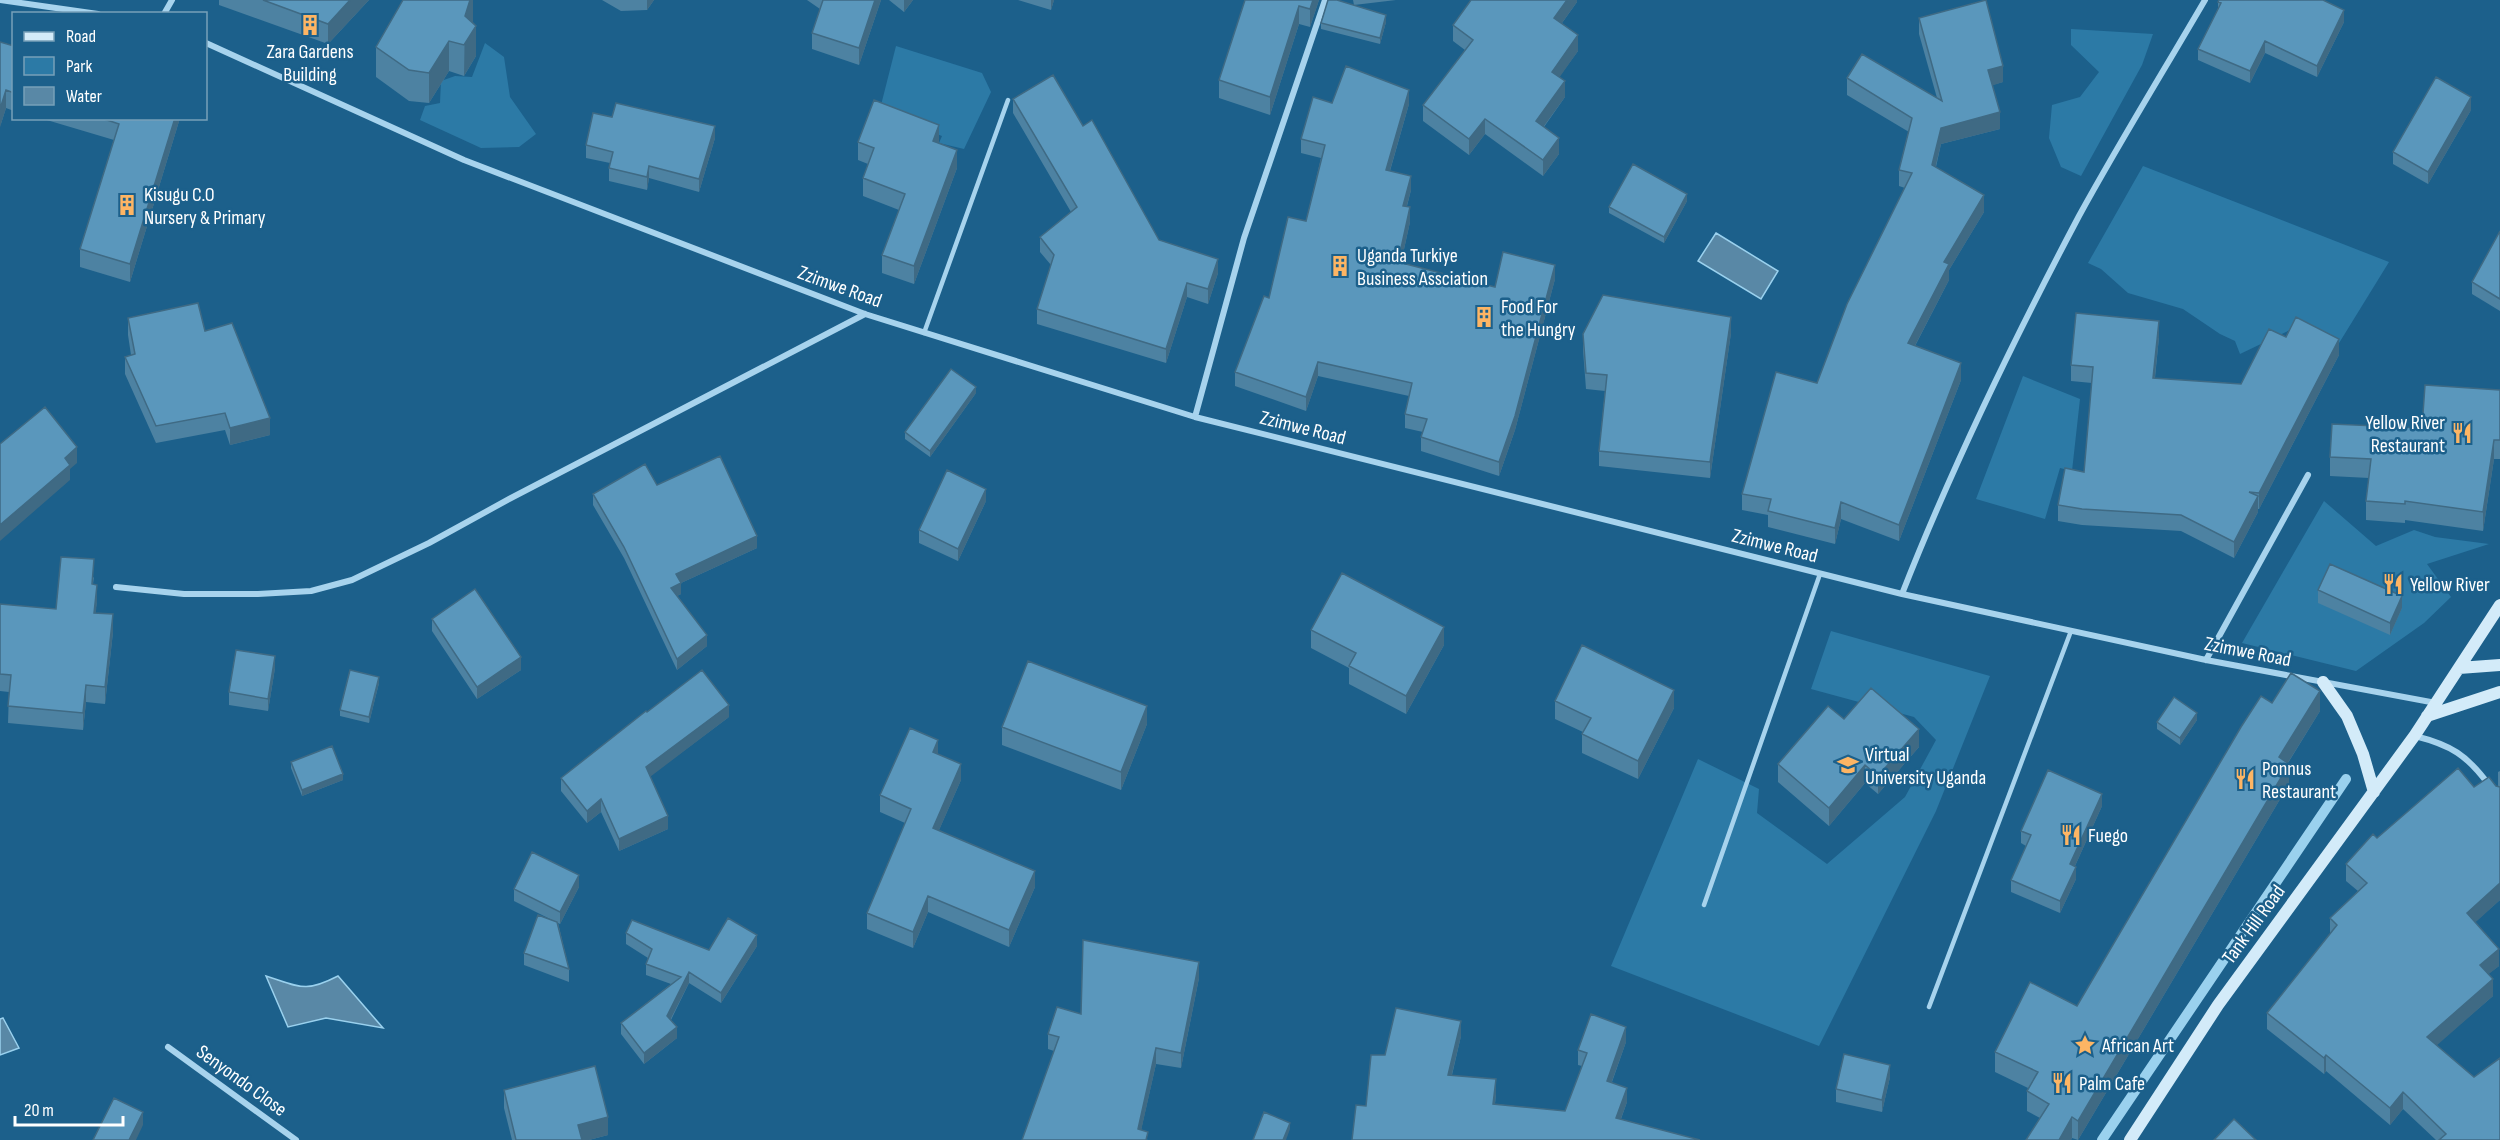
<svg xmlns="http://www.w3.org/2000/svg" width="2500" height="1140" viewBox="0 0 2500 1140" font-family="'Sofia Sans Condensed',sans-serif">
	<rect width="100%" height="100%" fill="#1c608b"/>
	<path fill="#2c7aa6" d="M2071 29 2153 34 2142 65 2081 176 2061 167 2049 138 2052 105 2080 97 2099 72 2071 45Z
		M485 43 504 57 510 97 536 134 519 147 481 148 420 120 425 106 440 103 441 81 455 76 472 77Z
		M896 46 982 73 991 92 964 149 939 143 942 136 879 113Z
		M2143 166 2389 262 2336 348 2294 328 2240 354 2235 341 2220 334 2183 309 2128 293 2101 269 2088 263Z
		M2023 376 2080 399 2072 471 2060 468 2045 519 1976 499Z
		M2324 501 2376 546 2414 530 2435 537 2489 544 2427 564 2451 597 2424 623 2356 671 2242 643Z
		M1831 631 1990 676 1936 811 1819 1046 1611 966 1698 759 1759 789 1757 813 1827 864 1905 797 1936 740 1914 717 1811 689Z"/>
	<path fill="#5988a6" stroke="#9ad1ee" stroke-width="1.5" d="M1716 233 1778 271 1761 299 1698 261Z
		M266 976C300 987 305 993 338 976L383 1028 326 1018 288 1027Z
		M3 1018 19 1048 0 1055V1019Z"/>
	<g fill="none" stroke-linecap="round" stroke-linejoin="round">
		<path stroke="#9ad1ee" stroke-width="10" d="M2102 1140 2346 779"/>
		<path stroke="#a7d3ed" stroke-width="4.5" d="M924 333 1008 100
			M1704 905 1820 574
			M1929 1007 2071 631"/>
		<path stroke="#a7d3ed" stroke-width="6" d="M0 0 98 14
			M164 14 172 0
			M206 43 464 160 865 314 1195 417 1902 594 2206 660 2436 703
			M1195 417 1244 238 1325 0
			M116 587 184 594H258L311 591 352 580 429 543 511 498 865 314
			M1902 594C1953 464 2014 339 2079 216 2119 143 2163 72 2205 0
			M2206 660 2308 475
			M2415 736C2451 745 2467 755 2489 785
			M168 1047 296 1140"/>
		<path stroke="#d3ebf9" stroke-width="12" d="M2459 668 2500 665
			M2323 682 2347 716 2363 754 2374 792
			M2427 716 2500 692
			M2130 1140 2218 1005 2415 735 2500 605"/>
	</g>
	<path fill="#4d82a2" d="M219 0H369L328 44 219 5Z
		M473 0 472 22 476 56 464 76 449 71 429 103 409 101 376 77V47Z
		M602 0H654L647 10 621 11Z
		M807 0H881L859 65 812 49V33L820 9Z
		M889 0H913L904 12Z
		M1018 0H1054L1051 10Z
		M1245 0H1319L1310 27 1299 24 1270 115 1219 98V80Z
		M1353 0H1396L1354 5 1386 22 1380 44 1321 29V23L1354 5Z
		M1577 0V2L1562 23 1578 51 1559 77 1565 97 1544 127 1559 154 1543 176 1485 134 1469 155 1423 121V105L1465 50 1453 41V25Z
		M2218 2 2344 22 2317 77 2265 53 2250 83 2198 60V49L2218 9Z
		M1919 18 2003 82 1992 85 2000 129 1941 144 1936 167 1984 212 1949 270V280L1915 346 1961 380 1899 541 1841 519 1835 544 1768 527V515L1742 510V494L1817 383 1905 188 1899 186V170L1909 132 1847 95V78L1937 98 1919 34Z
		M14 46V111L6 108 0 127Z
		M1013 99 1083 126 1159 240 1218 273 1208 304 1187 297 1166 363 1037 324V309L1051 265 1040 252V237L1071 212 1013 113Z
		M1332 103 1409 104 1390 171 1411 190 1407 206 1410 222 1401 263 1495 287 1555 279 1515 430 1499 476 1421 451V437L1423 432 1405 428V414L1409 396 1318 376 1306 411 1235 386V372L1306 221 1321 158 1301 153V139Z
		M2471 110 2428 184 2393 164V152Z
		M40 118H180L130 282 80 267V249L114 140Z
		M715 138 699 192 649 178 647 190 609 181V168L610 163 586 158V145Z
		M858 142 939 144 957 168 914 284 882 273V255L899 210 863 196V178L868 164 858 160Z
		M1687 201 1664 243 1609 213V207Z
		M2500 231V311L2472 294V282Z
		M128 318 205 331 270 435 230 445 225 430 156 443 125 374V357L131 355 128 335Z
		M1731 333 1710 478 1599 466V451L1605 391 1586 389 1583 350V334Z
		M2159 337 2155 378 2241 384 2286 337 2339 355 2259 509H2258V512L2234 558 2181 531 2082 525 2058 521V505L2084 472 2092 383 2071 381V365Z
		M2500 390V459H2494L2483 531 2405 520V523L2366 520V501L2369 478 2330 476V457L2422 428Z
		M976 393 930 457 905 439V432Z
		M657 485 757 548 681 583V594L677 596 707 646 677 670 624 558 593 505V494Z
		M986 501 958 561 919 543V530Z
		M94 577 93 584 97 602 95 613 113 632 105 704 86 702 83 730 8 723 9 692 0 691V604L56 609Z
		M2318 590 2402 608 2390 635 2318 603Z
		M432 619 521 670 477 699 432 631Z
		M1311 630 1444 645 1406 714 1349 684V668L1311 648Z
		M275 668 268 711 229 705V692Z
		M379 683 369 723 340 716V710Z
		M1555 701 1674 708 1638 779 1582 753V734L1583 732 1555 719Z
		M2272 703 2320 711 2288 763 2289 784 2078 1140 2072 1138 2071 1140H2026L2040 1118 2027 1111V1091L2028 1088 1995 1072V1052L2077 1006Z
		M729 717 650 776 668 829 619 851 601 812 587 823 561 791V778Z
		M1844 719 1919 747 1878 794 1865 783 1829 826 1778 782V764Z
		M2197 720 2180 745 2157 729V722Z
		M1147 724 1121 790 1002 745V727Z
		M938 754 961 780 939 830 1035 887 1009 947 928 912 913 948 867 929V913L905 823 880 812V795Z
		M291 762 343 780 302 796 291 768Z
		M2500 771V900L2475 922 2499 966 2488 974 2493 996 2436 1045 2500 1140H2436L2403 1109 2390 1125 2326 1071 2324 1074 2267 1029V1013L2330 934V918L2358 891 2346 881V864L2377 838 2474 787H2498V772Z
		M2102 806 2075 866 2076 879 2060 913 2011 892V880L2026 846 2021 843V831Z
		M579 887 560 924 558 923 569 969V982L524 965V953L552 920 514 901V889Z
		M626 933 709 950 757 946 721 1003 689 983 671 1020 677 1038 644 1064 621 1034V1023L671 984 646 975V964L648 958 626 944Z
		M1199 978 1181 1068 1156 1064 1141 1130 1148 1140 1054 1051 1048 1049V1034L1081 1014Z
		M1461 1036 1452 1075 1496 1094 1495 1104 1565 1111 1582 1066 1578 1065V1050L1626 1042 1612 1082 1627 1102 1621 1119 1366 1106 1385 1055Z
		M1890 1077 1882 1112 1836 1102V1089Z
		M504 1090 608 1135 589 1140H512L504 1108Z"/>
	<path fill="#3f6a84" d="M350 0H369L328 44V24Z
		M470 0H473V22L476 26V56L464 76 465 16Z
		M647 0H654L647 10Z
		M875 0H881L859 65V48Z
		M904 0H913L904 12Z
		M1051 0H1054L1051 10Z
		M1313 0H1319L1310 27V9Z
		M1567 0H1577V2L1554 34V18Z
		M1299 6V24L1270 115V97Z
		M2344 10V22L2317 77V66Z
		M1386 15V22L1380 44V38Z
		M1578 35V51L1552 88V72Z
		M449 41V71L429 103V73Z
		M2265 41V53L2250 83V71Z
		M2003 66V82L1988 87V70Z
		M1565 81V97L1536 137V121Z
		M6 90V108L0 127V109Z
		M1409 90V104L1386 184V170Z
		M2471 97V110L2428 184V172Z
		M2000 112V129L1941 144 1932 181V165L1941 128Z
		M175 118H180L130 282V264Z
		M1485 119V134L1469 155V139Z
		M939 125V143L933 159V141Z
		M715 126V138L699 192V179Z
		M1559 138V154L1543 176V160Z
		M957 150V168L914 284V266Z
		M649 166V178L647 190V177Z
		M1411 176V190L1403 220V206Z
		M1687 194V201L1664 243V237Z
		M1984 195V212L1949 270V280L1908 359V343L1944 262Z
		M1410 207V222L1398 276V262Z
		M1218 259V273L1208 304V289Z
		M1555 265V279L1515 430 1499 476V462Z
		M1187 283V297L1166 363V349Z
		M1731 317V333L1710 478V462Z
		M2159 321V337L2153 394V378Z
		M2339 339V355L2259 509V493Z
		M1318 362V376L1306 411V397Z
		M1961 363V380L1899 541V525Z
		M976 387V393L930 457V451Z
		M270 418V435L230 445V428Z
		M2494 440V459L2483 531V512Z
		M77 447V463L70 469V480L0 541V525L65 458Z
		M986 489V501L958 561V549Z
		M2258 496V512L2234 558V542Z
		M1841 502V519L1835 544V528Z
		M757 536V548L681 583V594L671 599V588L676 574Z
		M97 585V602L94 630V613Z
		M2402 596V608L2390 635V623Z
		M113 614V632L105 704V687Z
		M1444 627V645L1406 714V696Z
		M707 635V646L677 670V659Z
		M275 656V668L268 711V699Z
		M521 657V670L477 699V687Z
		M379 677V683L369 723V717Z
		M86 685V702L83 730V713Z
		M1674 690V708L1638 779V761Z
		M2320 691V711L2279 777V757Z
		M729 705V717L646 780V767Z
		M1147 706V724L1121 790V772Z
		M2197 713V720L2180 745V738Z
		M1919 729V747L1878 794V776Z
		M938 740V757L933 752Z
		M961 764V780L933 844V828Z
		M2289 764V784L2078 1140V1121Z
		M1865 765V783L1829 826V808Z
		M343 774V780L302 796V790Z
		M2102 794V806L2070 877V864Z
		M601 799V812L587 823V811Z
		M668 816V829L619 851V839Z
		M2076 867V879L2060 913V901Z
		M1035 871V887L1009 947V930Z
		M579 875V887L560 924V912Z
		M2500 883V900L2467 930V913Z
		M928 896V912L913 948V932Z
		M757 935V946L721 1003V993Z
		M2499 949V966L2480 981V965Z
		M1199 962V978L1181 1068V1053Z
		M689 972V983L667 1026V1016Z
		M2493 979V996L2427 1054V1037Z
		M1461 1021V1036L1448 1090V1075Z
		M677 1027V1038L644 1064V1053Z
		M1626 1027V1042L1607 1095V1081Z
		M1156 1048V1064L1139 1140 1138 1129Z
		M2326 1055V1071L2324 1074V1058Z
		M1890 1065V1077L1882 1112V1100Z
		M1496 1079V1094L1493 1119V1104Z
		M1627 1088V1102L1616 1132V1118Z
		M2403 1092V1109L2390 1125V1108Z
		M143 1112V1125L136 1140H129Z
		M608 1117V1135L589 1140H578V1125Z
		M2072 1117V1138L2071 1140H2059Z
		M1290 1123V1129L1286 1140H1283Z"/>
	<path fill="#5a97bc" stroke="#3f6a84" stroke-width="1.5" d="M263 0H350L328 24Z
		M403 0H470L465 16 476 26 464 45 449 41 429 73 409 70 376 47Z
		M823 0H875L859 48 812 33Z
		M1245 0H1313L1310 9 1299 6 1270 97 1219 80Z
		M1328 0H1337L1386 15 1380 38 1321 23Z
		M1471 0H1567L1554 18 1578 35 1552 72 1565 81 1536 121 1559 138 1543 160 1485 119 1469 139 1423 105 1473 40 1453 25Z
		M1986 0 2003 66 1988 70 2000 112 1941 128 1932 165 1984 195 1944 262 1949 264 1908 343 1961 363 1899 525 1841 502 1835 528 1768 511 1771 499 1742 494 1776 372 1817 383 1847 304 1912 173 1899 170 1912 118 1847 78 1862 54 1942 101 1919 18Z
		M2219 0H2323L2344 10 2317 66 2265 41 2250 71 2198 49 2221 3 2218 2Z
		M0 42 14 46V93L6 90 0 109Z
		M1346 66 1409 90 1386 170 1411 176 1403 206 1410 207 1398 262 1495 287 1503 252 1555 265 1515 416 1499 462 1421 437 1427 419 1405 414 1412 383 1318 362 1306 397 1235 372 1264 296 1269 298 1288 217 1306 221 1325 145 1301 139 1313 97 1332 103Z
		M1053 75 1083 126 1092 120 1159 240 1218 259 1208 289 1187 283 1166 349 1037 309 1054 255 1040 237 1077 207 1013 99Z
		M2436 77 2471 97 2428 172 2393 152Z
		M874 100 939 125 933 141 957 150 914 266 882 255 905 194 863 178 874 148 858 142Z
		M616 103 715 126 699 179 649 166 647 177 609 168 613 152 586 145 593 113 612 117Z
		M101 118H175L130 264 80 249 119 124Z
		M1633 164 1687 194 1664 237 1609 207Z
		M2500 231V299L2472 282Z
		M1603 295 1731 317 1710 462 1599 451 1607 375 1586 373 1583 334Z
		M198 303 205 331 232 323 270 418 230 428 225 413 156 426 125 357 135 354 128 318Z
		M2076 313 2159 321 2153 378 2241 384 2269 329 2286 337 2296 317 2339 339 2259 493 2249 492 2258 496 2234 542 2181 515 2082 509 2058 505 2065 468 2084 472 2093 367 2071 365Z
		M951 369 976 387 930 451 905 432Z
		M2425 385 2500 390V440H2494L2483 512 2405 501V504L2366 501 2371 459 2330 457 2332 424 2422 428Z
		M45 407 77 447 65 458 70 465 0 525V444Z
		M720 456 757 536 676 574 681 583 671 588 707 635 677 659 624 547 593 494 645 464 657 485Z
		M947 470 986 489 958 549 919 530Z
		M61 557 94 559 92 584 97 585 94 613 113 614 105 687 86 685 83 713 8 706 11 675 0 674V604L56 609Z
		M2330 564 2402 596 2390 623 2318 590Z
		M1342 573 1444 627 1406 696 1349 666 1356 653 1311 630Z
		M475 589 521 657 477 687 432 619Z
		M1582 645 1674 690 1638 761 1582 734 1591 718 1555 701Z
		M236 650 275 656 268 699 229 692Z
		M1028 661 1147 706 1121 772 1002 727Z
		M350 670 379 677 369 717 340 710Z
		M702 670 729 705 646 767 668 816 619 839 601 799 587 811 561 778 646 711 647 712Z
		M2291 673 2320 691 2279 757 2289 764 2078 1121 2072 1117 2059 1140H2026L2049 1104 2027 1091 2038 1072 1995 1052 2030 982 2077 1006 2241 727 2261 696 2272 703Z
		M1871 688 1919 729 1878 776 1865 765 1829 808 1778 764 1828 706 1844 719Z
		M2174 697 2197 713 2180 738 2157 722Z
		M910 728 938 740 933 752 961 764 933 828 1035 871 1009 930 928 896 913 932 867 913 911 809 880 795Z
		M332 746 343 774 302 790 291 762Z
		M2458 768 2474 787 2489 777 2496 786 2500 787V883L2467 913 2499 949 2480 965 2493 979 2427 1037 2474 1077 2500 1058V1140H2439L2446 1134 2403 1092 2390 1108 2326 1055 2324 1058 2267 1013 2337 925 2330 918 2367 883 2346 864 2373 834 2377 838Z
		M2048 770 2102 794 2070 864 2076 867 2060 901 2011 880 2031 835 2021 831Z
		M532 852 579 875 560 912 514 889Z
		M538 915 557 922 569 969 524 953Z
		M728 918 757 935 721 993 689 972 667 1016 677 1027 644 1053 621 1023 681 977 646 964 652 949 626 933 632 920 709 950Z
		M1083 940 1199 962 1181 1053 1156 1048 1138 1129 1148 1132 1146 1140H1022L1059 1037 1048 1034 1057 1007 1081 1014Z
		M1396 1008 1461 1021 1448 1075 1496 1079 1493 1104 1565 1111 1587 1053 1578 1050 1591 1014 1626 1027 1607 1081 1627 1088 1616 1118 1700 1140H1352L1356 1105 1366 1106 1371 1055H1385Z
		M1844 1054 1890 1065 1882 1100 1836 1089Z
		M595 1066 608 1117 578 1125 582 1140H516L504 1090Z
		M114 1098 143 1112 129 1140H93Z
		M1264 1112 1290 1123 1283 1140H1253Z
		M2234 1119 2256 1140H2214Z"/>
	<defs>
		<symbol id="building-bare" viewBox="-9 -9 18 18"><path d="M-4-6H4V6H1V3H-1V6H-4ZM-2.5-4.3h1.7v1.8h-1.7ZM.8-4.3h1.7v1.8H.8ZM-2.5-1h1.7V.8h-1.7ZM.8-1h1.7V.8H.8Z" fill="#fdb564" stroke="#1c608b" stroke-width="2.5" paint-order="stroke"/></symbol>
		<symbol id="restaurant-bare" viewBox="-9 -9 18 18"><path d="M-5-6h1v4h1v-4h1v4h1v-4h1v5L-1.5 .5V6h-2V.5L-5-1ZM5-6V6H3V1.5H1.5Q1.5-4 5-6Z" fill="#fdb564" stroke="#1c608b" stroke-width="2.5" paint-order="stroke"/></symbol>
		<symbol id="university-bare" viewBox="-9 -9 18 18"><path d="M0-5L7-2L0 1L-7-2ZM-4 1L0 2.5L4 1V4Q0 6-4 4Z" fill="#fdb564" stroke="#1c608b" stroke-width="2.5" paint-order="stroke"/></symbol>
		<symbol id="sight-bare" viewBox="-9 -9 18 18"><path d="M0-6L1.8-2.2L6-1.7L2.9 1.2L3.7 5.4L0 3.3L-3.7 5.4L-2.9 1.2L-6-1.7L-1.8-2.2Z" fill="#fdb564" stroke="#1c608b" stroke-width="2.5" paint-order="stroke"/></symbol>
	</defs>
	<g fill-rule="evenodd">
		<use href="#building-bare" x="295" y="10" width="30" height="30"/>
		<use href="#building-bare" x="112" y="190" width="30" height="30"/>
		<use href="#building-bare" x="1325" y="251" width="30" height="30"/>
		<use href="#building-bare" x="1469" y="302" width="30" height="30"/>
		<use href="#restaurant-bare" x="2447" y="418" width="30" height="30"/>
		<use href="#restaurant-bare" x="2378" y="569" width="30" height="30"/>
		<use href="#university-bare" x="1833" y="750" width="30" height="30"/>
		<use href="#restaurant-bare" x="2230" y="764" width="30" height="30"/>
		<use href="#restaurant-bare" x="2056" y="820" width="30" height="30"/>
		<use href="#sight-bare" x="2070" y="1030" width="30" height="30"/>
		<use href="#restaurant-bare" x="2047" y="1068" width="30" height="30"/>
	</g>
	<g text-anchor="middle" stroke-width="5" stroke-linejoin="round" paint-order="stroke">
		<g font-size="20" fill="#fff" stroke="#1c608b" text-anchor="start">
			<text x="310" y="58" text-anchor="middle">Zara Gardens<tspan x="310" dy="23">Building</tspan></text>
			<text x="144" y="201">Kisugu C.O<tspan x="144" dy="23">Nursery &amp; Primary</tspan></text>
			<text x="1357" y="262">Uganda Turkiye<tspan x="1357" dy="23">Business Assciation</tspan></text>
			<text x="1501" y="313">Food For<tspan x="1501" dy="23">the Hungry</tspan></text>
			<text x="2445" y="429" text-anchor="end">Yellow River<tspan x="2445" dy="23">Restaurant</tspan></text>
			<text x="2410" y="591">Yellow River</text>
			<text x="1865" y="761">Virtual<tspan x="1865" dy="23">University Uganda</tspan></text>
			<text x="2262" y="775">Ponnus<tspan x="2262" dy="23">Restaurant</tspan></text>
			<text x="2088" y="842">Fuego</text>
			<text x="2102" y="1052">African Art</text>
			<text x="2079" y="1090">Palm Cafe</text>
		</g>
		<g font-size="20" fill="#fff" stroke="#1c608b">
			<text transform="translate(840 286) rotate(20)" y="7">Zzimwe Road</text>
			<text transform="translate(1303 427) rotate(14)" y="7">Zzimwe Road</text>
			<text transform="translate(1775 545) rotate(14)" y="7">Zzimwe Road</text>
			<text transform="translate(2248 651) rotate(11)" y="7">Zzimwe Road</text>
			<text transform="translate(2253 924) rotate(-54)" y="7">Tank Hill Road</text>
			<text transform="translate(242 1080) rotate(36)" y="7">Senyondo Close</text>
		</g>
	</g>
	<rect x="12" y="12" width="195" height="108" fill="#1c608b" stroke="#77a0b9" stroke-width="1.5"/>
	<rect x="24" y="32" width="30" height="9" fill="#d3ebf9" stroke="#77a0b9" stroke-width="1.5"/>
	<text x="66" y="42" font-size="18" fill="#ffffff">Road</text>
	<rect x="24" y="57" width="30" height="18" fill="#2c7aa6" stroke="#77a0b9" stroke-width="1.5"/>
	<text x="66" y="72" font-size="18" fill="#ffffff">Park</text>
	<rect x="24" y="87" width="30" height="18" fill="#5988a6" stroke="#77a0b9" stroke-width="1.5"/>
	<text x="66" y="102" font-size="18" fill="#ffffff">Water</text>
	<path d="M15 1116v9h108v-9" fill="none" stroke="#ffffff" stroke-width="3"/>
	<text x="24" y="1116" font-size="18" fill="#ffffff" stroke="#1c608b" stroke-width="4.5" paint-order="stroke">20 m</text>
</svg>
